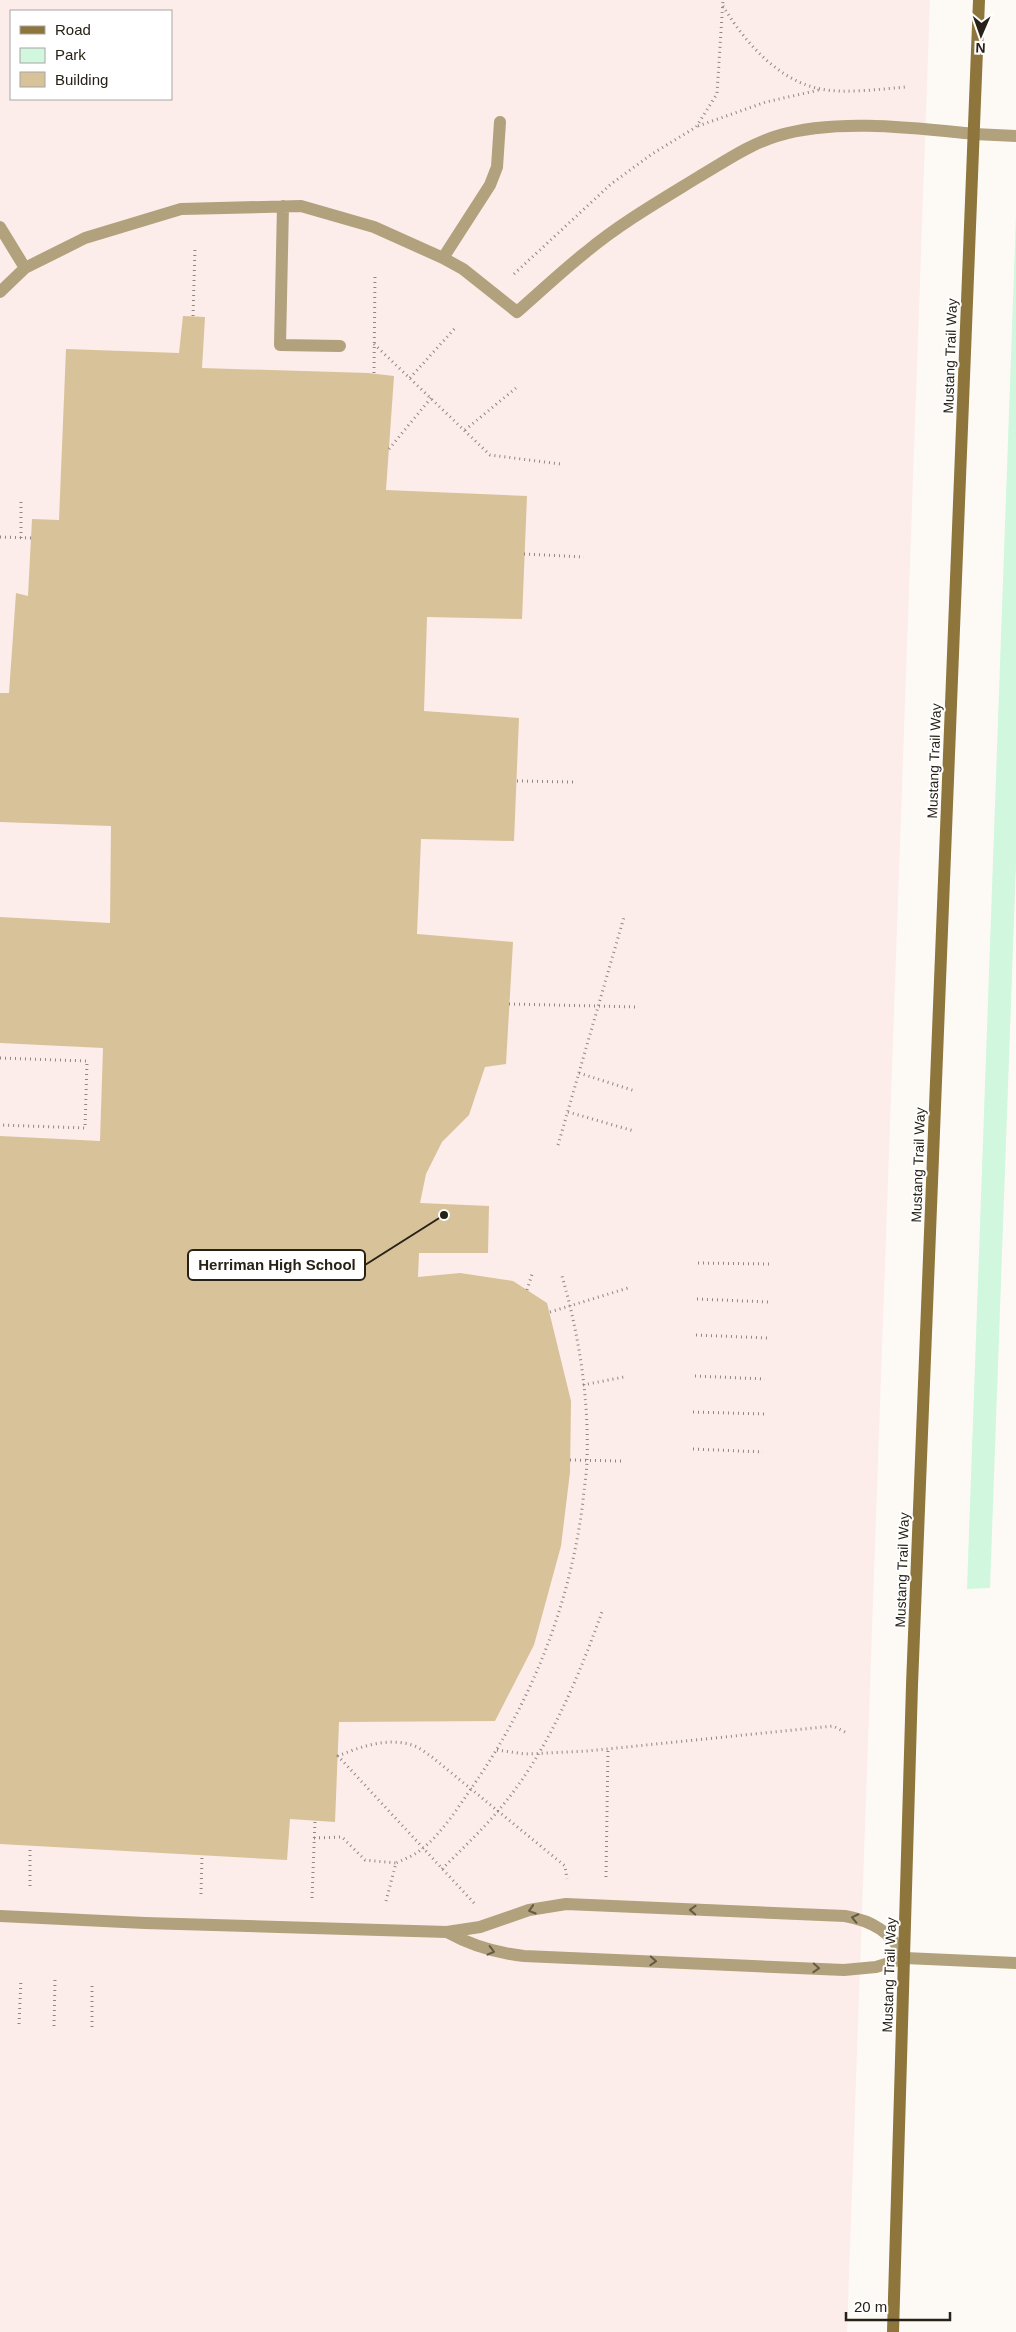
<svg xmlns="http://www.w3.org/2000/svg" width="1016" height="2332" viewBox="0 0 1016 2332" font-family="Helvetica,sans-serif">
	<rect width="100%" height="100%" fill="#fdfaf5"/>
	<path fill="#fcecea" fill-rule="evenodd" d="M0 0H930L847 2332H0ZM11 11H171V99H11Z"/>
	<path fill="#d1f7de" d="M1016 216V863L990 1588 967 1589Z"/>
	<path fill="#d8c299" d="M183 316 205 317 202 368 368 373 394 376 386 490 527 496 522 619 427 617 424 711 519 718 514 841 421 839 417 934 513 942 506 1064 485 1067 469 1115 442 1142 426 1174 420 1203 489 1206 488 1253H419L418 1277 460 1273 513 1281 547 1303 571 1401 570 1472 561 1546 534 1645 495 1721 339 1722 335 1822 290 1819 287 1860 0 1844V1136L100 1141 103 1048 0 1043V917L110 923 111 826 0 822V693H9L16 593 28 596 32 519 59 520 66 349 179 353Z"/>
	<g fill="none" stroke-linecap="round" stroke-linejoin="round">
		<path stroke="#8d8981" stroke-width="3" stroke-dasharray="1 4" stroke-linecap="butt" d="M723 6C744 41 778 81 821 89 843 94 882 89 906 87
			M698 126 766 102 819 90
			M514 274 611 184 652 154 696 127 717 94 723 0
			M193 316 195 248
			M374 344 490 455 560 464
			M374 373 375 274
			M410 378 456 327
			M465 430 516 388
			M389 449 431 398
			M0 537 31 538
			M21 538V501
			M524 554 584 557
			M517 781 573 782
			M509 1004 639 1007
			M0 1058 87 1061 85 1128 0 1125
			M579 1073 635 1091
			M568 1112 634 1131
			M558 1145 624 917
			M698 1263 769 1264
			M527 1290 533 1271
			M697 1299 768 1302
			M550 1312 628 1288
			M696 1335 767 1338
			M695 1376 765 1379
			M583 1385 624 1377
			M693 1412 764 1414
			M693 1449 763 1452
			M570 1460 621 1461
			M497 1750 525 1754 587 1751 833 1726 847 1733
			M314 1838 342 1837 365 1860 396 1863
			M442 1869C461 1850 481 1831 498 1811 547 1754 578 1679 603 1609
			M606 1877 608 1748
			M30 1886V1846
			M201 1894 202 1855
			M312 1898 315 1820
			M386 1901 396 1863C405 1859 415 1855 422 1849 439 1836 456 1811 468 1793 530 1706 570 1607 583 1501 584 1487 587 1473 587 1459 589 1398 579 1335 562 1276
			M474 1903 338 1756C359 1747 388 1737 412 1745 419 1747 426 1753 432 1757L565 1866 567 1879
			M19 2024 21 1979
			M54 2026 55 1980
			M92 2027V1982"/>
		<path stroke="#b1a17c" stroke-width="12" d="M283 206 280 345 340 346
			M0 227 25 268
			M443 258 490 185 497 167 500 122
			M0 292 25 268 85 238 181 209 301 206 374 227 443 258 463 269 517 312C540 292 562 271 586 252 621 223 661 200 700 176 724 162 750 144 777 136 836 118 914 128 974 134
			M0 1916 145 1923 447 1932 480 1927 529 1910 566 1904 845 1916C873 1921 891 1932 905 1958L876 1967 844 1970 524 1956C496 1953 472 1946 447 1932"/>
		<path stroke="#b1a17c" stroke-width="12" d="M974 134 1016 136
			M905 1958 1016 1963"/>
		<path stroke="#8d753c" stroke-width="12" d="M893 2332 912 1685 979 0"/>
	</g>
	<defs><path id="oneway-chevron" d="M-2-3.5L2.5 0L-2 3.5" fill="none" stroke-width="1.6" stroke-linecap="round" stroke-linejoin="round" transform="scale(1.25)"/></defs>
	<g stroke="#655b44">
		<use href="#oneway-chevron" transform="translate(532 1910) rotate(163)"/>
		<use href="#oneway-chevron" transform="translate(693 1910) rotate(-178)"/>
		<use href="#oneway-chevron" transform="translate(855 1918) rotate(-168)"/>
		<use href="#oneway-chevron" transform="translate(491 1951) rotate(14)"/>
		<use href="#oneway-chevron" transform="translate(653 1961) rotate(3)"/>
		<use href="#oneway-chevron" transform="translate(816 1968) rotate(3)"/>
	</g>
	<g text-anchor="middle" stroke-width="4" stroke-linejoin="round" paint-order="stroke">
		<g font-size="14" fill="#272117" stroke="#fff">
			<text transform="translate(950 356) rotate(-88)" y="5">Mustang Trail Way</text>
			<text transform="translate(934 761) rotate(-88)" y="5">Mustang Trail Way</text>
			<text transform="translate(918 1165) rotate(-88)" y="5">Mustang Trail Way</text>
			<text transform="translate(902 1570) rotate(-88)" y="5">Mustang Trail Way</text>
			<text transform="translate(889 1975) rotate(-88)" y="5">Mustang Trail Way</text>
		</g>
	</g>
	<path fill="none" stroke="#272117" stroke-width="2" d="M444 1215L365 1265"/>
	<circle fill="#272117" stroke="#fff" stroke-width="2" cx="444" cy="1215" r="5"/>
	<rect fill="#fff" stroke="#272117" stroke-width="2" x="188" y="1250" width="177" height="30" rx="5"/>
	<g font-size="15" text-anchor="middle" font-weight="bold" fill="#272117">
		<text x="277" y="1270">Herriman High School</text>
	</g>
	<rect x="10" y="10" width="162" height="90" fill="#ffffff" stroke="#a9a6a2"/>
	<rect x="20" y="26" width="25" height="8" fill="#8d753c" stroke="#a9a6a2"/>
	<text x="55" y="35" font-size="15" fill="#272117">Road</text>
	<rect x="20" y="48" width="25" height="15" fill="#d1f7de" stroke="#a9a6a2"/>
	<text x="55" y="60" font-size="15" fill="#272117">Park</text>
	<rect x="20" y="72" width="25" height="15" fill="#d8c299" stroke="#a9a6a2"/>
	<text x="55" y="85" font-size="15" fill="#272117">Building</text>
	<g transform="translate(981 35) rotate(182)" stroke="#ffffff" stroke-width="4" paint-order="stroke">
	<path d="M0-4L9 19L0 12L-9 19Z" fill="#272117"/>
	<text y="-8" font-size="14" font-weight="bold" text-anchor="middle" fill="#272117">N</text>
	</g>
	<path d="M846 2312v8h104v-8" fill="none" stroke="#272117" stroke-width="2.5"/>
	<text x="854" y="2312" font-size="15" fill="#272117" stroke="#ffffff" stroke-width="4" paint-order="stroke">20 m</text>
</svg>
